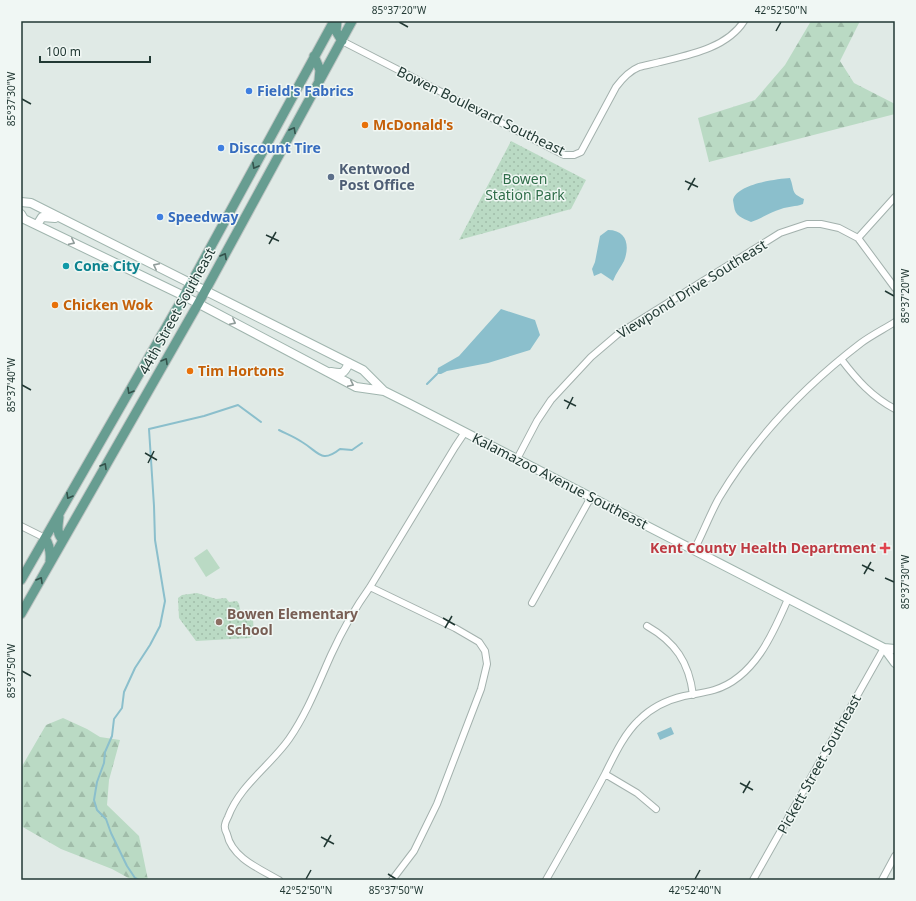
<svg xmlns="http://www.w3.org/2000/svg" width="916" height="901" viewBox="0 0 916 901" font-family="'Noto Sans',sans-serif">
	<defs>
		<pattern id="forest-firs" width="22" height="20" patternUnits="userSpaceOnUse"><rect width="22" height="20" fill="#badac4"/><path d="M5 1l3.5 6h-7zM16 11l3.5 6h-7z" fill="#a0bca9"/></pattern>
		<pattern id="park-dots" width="8" height="8" patternUnits="userSpaceOnUse"><rect width="8" height="8" fill="#badac4"/><path d="M2 2h.1M6 6h.1" fill="none" stroke="#a0bca9" stroke-width="1.8" stroke-linecap="round"/></pattern>
	</defs>
	<rect width="100%" height="100%" fill="#e0eae6"/>
	<path fill="#badac4" d="M207 549 220 568 206 577 194 558Z"/>
	<path fill="url(#forest-firs)" d="M811 21H860L840 61 854 83 895 104V114L709 162 698 118 755 100 785 65Z
		M63 718 87 729 100 737 120 740 109 780 107 805 139 836 148 880H132L112 869 61 849 21 826V768L46 725Z"/>
	<path fill="url(#park-dots)" d="M511 141 586 180 571 209 459 240Z
		M197 593 216 599 226 598 229 602 237 601 239 604 240 609 253 620 254 635 250 638 196 641 179 618 178 598 182 595Z"/>
	<path fill="#8bbfcc" d="M790 178C795 190 790 193 804 199L803 204C795 207 789 206 781 209 770 212 761 219 751 222 742 218 735 216 734 206 734 206 733 200 733 200 737 184 776 179 790 178Z
		M608 230C627 230 630 246 624 261 621 267 616 273 613 281L601 273 594 276 592 269 595 262 600 236Z
		M501 309 535 320 540 335 530 350 488 363 447 371 441 374H437L438 368 459 356Z
		M671 727 674 734 660 740 657 733Z"/>
	<g fill="none" stroke-linecap="round" stroke-linejoin="round">
		<path stroke="#8bbfcc" stroke-width="2" d="M427 384 437 374
			M279 430C287 434 295 437 302 442 319 452 321 464 340 449L352 450 362 443
			M139 880 135 878 127 866 111 833 106 819 97 810 94 800 97 782 104 763 105 752 112 736 114 719 122 708 124 692 135 668 150 645 160 626 165 601 155 540 154 506 149 429 204 416 238 405 261 422"/>
		<defs>
			<path id="minor" d="M342 41 564 155H574L581 152 616 87C622 79 629 71 639 67 646 65 653 64 660 62 689 55 727 48 744 21
				M858 238 895 197
				M841 359C857 380 872 397 895 409
				M517 459 537 421 551 400 591 357 618 334 780 233 807 224H821L839 228 858 238 895 288
				M21 526 45 538
				M694 550C703 533 710 514 719 498 755 438 806 385 861 343 872 335 884 329 895 322
				M370 587 455 628 479 642 485 651 487 664 481 689 437 804 414 851 392 880
				M532 603 591 497
				M647 626C675 642 689 662 693 695
				M605 774 637 793 656 809
				M279 880C260 869 232 858 227 834 226 832 224 828 225 825 225 823 227 819 228 817 240 785 270 766 289 739 307 713 318 684 331 655 342 631 355 608 370 587L455 447 465 432
				M546 880C566 845 586 810 605 774 614 756 624 734 639 720 651 708 667 700 684 696 694 694 704 693 714 690 754 678 773 634 788 599
				M753 880 884 648
				M882 880 895 856"/>
			<path id="secondary" d="M21 202 31 203 363 370 384 391 410 404 884 648 895 649
				M21 214 24 219 184 296 356 387 384 391
				M37 225 42 217 55 218
				M331 372C343 374 344 374 349 363
				M884 648 895 663"/>
			<path id="primary" d="M337 21 336 31 342 41
				M314 56 320 70 319 80
				M59 517C58 526 56 533 63 540
				M45 538C50 546 51 552 50 561
				M21 580 184 296 334 21
				M21 614 198 304 352 21"/>
		</defs>
		<use href="#minor" stroke="#a3b1ad" stroke-width="8"/>
		<use href="#secondary" stroke="#a0b5ae" stroke-width="10"/>
		<use href="#primary" stroke="#bdc4c2" stroke-width="11"/>
		<use href="#minor" stroke="#fff" stroke-width="6"/>
		<use href="#secondary" stroke="#fff" stroke-width="8"/>
		<use href="#primary" stroke="#679d91" stroke-width="9"/>
	</g>
	<defs><path id="oneway-chevron" d="M-2-3.5L2.5 0L-2 3.5" fill="none" stroke-width="1.6" stroke-linecap="round" stroke-linejoin="round"/></defs>
	<g stroke="#33524b">
		<use href="#oneway-chevron" transform="translate(293 130) rotate(-61)"/>
		<use href="#oneway-chevron" transform="translate(255 166) rotate(119)"/>
		<use href="#oneway-chevron" transform="translate(224 256) rotate(-61)"/>
		<use href="#oneway-chevron" transform="translate(165 361) rotate(-60)"/>
		<use href="#oneway-chevron" transform="translate(130 391) rotate(120)"/>
		<use href="#oneway-chevron" transform="translate(104 466) rotate(-60)"/>
		<use href="#oneway-chevron" transform="translate(69 496) rotate(120)"/>
		<use href="#oneway-chevron" transform="translate(40 580) rotate(-60)"/>
	</g>
	<g stroke="#909c9a">
		<use href="#oneway-chevron" transform="translate(72 242) rotate(26)"/>
		<use href="#oneway-chevron" transform="translate(156 266) rotate(-153)"/>
		<use href="#oneway-chevron" transform="translate(233 322) rotate(27)"/>
		<use href="#oneway-chevron" transform="translate(351 384) rotate(25)"/>
	</g>
	<path fill="none" stroke="#223934" stroke-width="1.5" d="M399 22 408 27M776 31 781 22M22 99 31 104M685 181 698 187M688 190 695 178M266 235 279 241M269 244 276 232M885 291 894 296M22 385 31 390M564 400 576 406M567 409 573 397M145 453 157 460M148 463 154 451M862 565 874 571M864 574 871 562M885 578 894 582M443 618 455 625M445 628 452 616M22 671 31 676M740 783 753 790M743 793 750 781M321 837 334 844M324 847 331 835M388 874 396 879M306 879 311 870M695 879 700 870"/>
	<g fill="#3f7fe0" stroke="#f0f7f4" stroke-width="1.5">
		<circle cx="249" cy="91" r="4"/>
		<circle cx="221" cy="148" r="4"/>
		<circle cx="160" cy="217" r="4"/>
	</g>
	<g fill="#e8710a" stroke="#f0f7f4" stroke-width="1.5">
		<circle cx="365" cy="125" r="4"/>
		<circle cx="55" cy="305" r="4"/>
		<circle cx="190" cy="371" r="4"/>
	</g>
	<circle fill="#5c6f8a" stroke="#f0f7f4" stroke-width="1.5" cx="331" cy="177" r="4"/>
	<circle fill="#0f9aa8" stroke="#f0f7f4" stroke-width="1.5" cx="66" cy="266" r="4"/>
	<path fill="#e0444e" stroke="#f0f7f4" stroke-width="1.5" d="M883 542h4v4h4v4h-4v4h-4v-4h-4v-4h4z"/>
	<circle fill="#8d6e63" stroke="#f0f7f4" stroke-width="1.5" cx="219" cy="622" r="4"/>
	<g text-anchor="middle" stroke-width="3" stroke-linejoin="round" paint-order="stroke">
		<g font-size="14" font-weight="bold" fill="#366cbe" stroke="#f0f7f4" text-anchor="start">
			<text x="257" y="96">Field's Fabrics</text>
			<text x="229" y="153">Discount Tire</text>
			<text x="168" y="222">Speedway</text>
		</g>
		<g font-size="14" fill="#223934" stroke="#f0f7f4">
			<text transform="translate(481 111) rotate(26)" y="5">Bowen Boulevard Southeast</text>
			<text transform="translate(692 289) rotate(-32)" y="5">Viewpond Drive Southeast</text>
			<text transform="translate(177 311) rotate(-61)" y="5">44th Street Southeast</text>
			<text transform="translate(560 481) rotate(27)" y="5">Kalamazoo Avenue Southeast</text>
			<text transform="translate(819 764) rotate(-61)" y="5">Pickett Street Southeast</text>
		</g>
		<g font-size="14" font-weight="bold" fill="#c56008" stroke="#f0f7f4" text-anchor="start">
			<text x="373" y="130">McDonald's</text>
			<text x="63" y="310">Chicken Wok</text>
			<text x="198" y="376">Tim Hortons</text>
		</g>
		<g font-size="14" font-weight="bold" fill="#4e5e75" stroke="#f0f7f4" text-anchor="start">
			<text x="339" y="174">Kentwood<tspan x="339" dy="16">Post Office</tspan></text>
		</g>
		<g font-size="14" fill="#2f6d49" stroke="#f0f7f4">
			<text x="525" y="184">Bowen<tspan x="525" dy="16">Station Park</tspan></text>
		</g>
		<g font-size="14" font-weight="bold" fill="#0d838f" stroke="#f0f7f4" text-anchor="start">
			<text x="74" y="271">Cone City</text>
		</g>
		<g font-size="14" font-weight="bold" fill="#be3a42" stroke="#f0f7f4" text-anchor="end">
			<text x="876" y="553">Kent County Health Department</text>
		</g>
		<g font-size="14" font-weight="bold" fill="#785e54" stroke="#f0f7f4" text-anchor="start">
			<text x="227" y="619">Bowen Elementary<tspan x="227" dy="16">School</tspan></text>
		</g>
	</g>
	<rect width="916" height="901" fill="none" stroke="#f0f7f4" stroke-width="44"/>
	<path d="M40 56v6h110v-6" fill="none" stroke="#223934" stroke-width="2"/>
	<text x="46" y="56" font-size="12" fill="#223934" stroke="#f0f7f4" stroke-width="3" paint-order="stroke">100 m</text>
	<rect x="22" y="22" width="872" height="857" fill="none" stroke="#223934" stroke-width="1.5"/>
	<g font-size="10" text-anchor="middle" fill="#223934">
		<text x="399" y="14">85°37'20"W</text>
		<text x="781" y="14">42°52'50"N</text>
		<text transform="translate(11 99) rotate(-90)" y="4">85°37'30"W</text>
		<text transform="translate(905 296) rotate(-90)" y="4">85°37'20"W</text>
		<text transform="translate(11 385) rotate(-90)" y="4">85°37'40"W</text>
		<text transform="translate(905 582) rotate(-90)" y="4">85°37'30"W</text>
		<text transform="translate(11 671) rotate(-90)" y="4">85°37'50"W</text>
		<text x="306" y="894">42°52'50"N</text>
		<text x="396" y="894">85°37'50"W</text>
		<text x="695" y="894">42°52'40"N</text>
	</g>
</svg>
